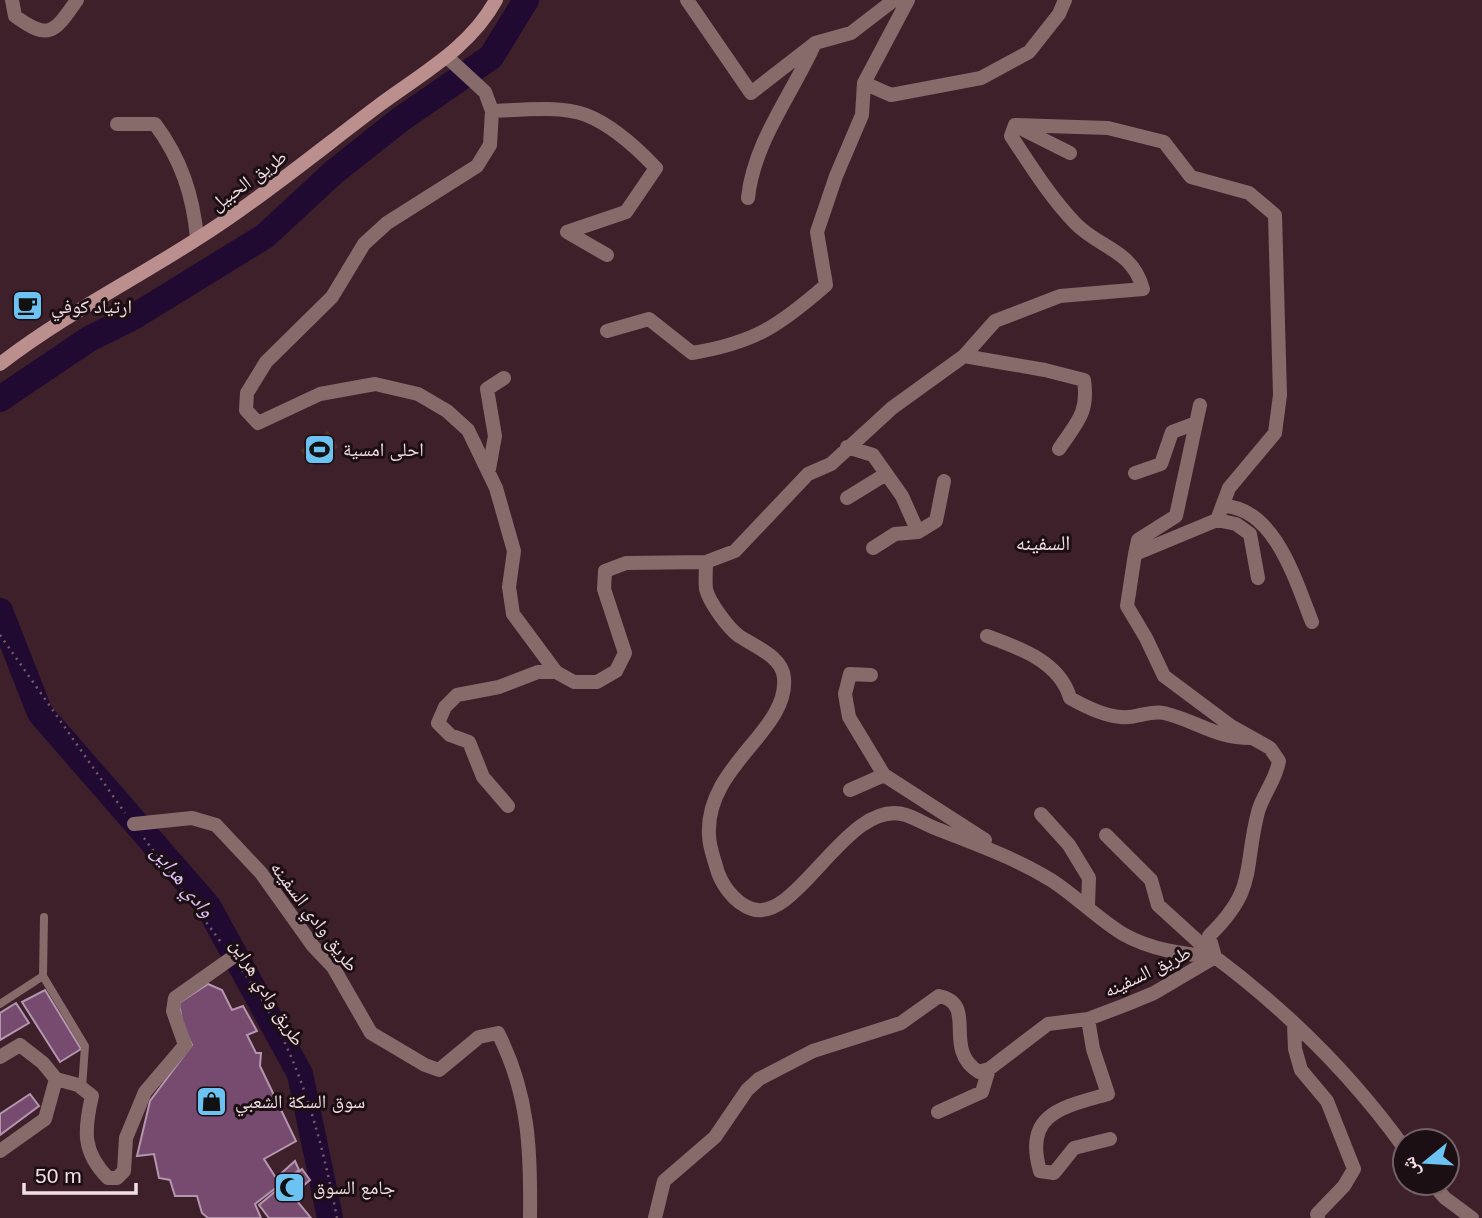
<svg xmlns="http://www.w3.org/2000/svg" width="1482" height="1218" viewBox="0 0 1482 1218" font-family="Arial,'Noto Naskh Arabic',sans-serif">
	<rect width="100%" height="100%" fill="#3e202b"/>
	<path fill="#553323" d="M328 431 338 447 311 466 301 450Z"/>
	<g fill="none" stroke-linecap="round" stroke-linejoin="round">
		<path stroke="#210a32" stroke-width="26" d="M0 399 89 339 135 316 265 236 334 172 401 119 491 57 526 0
			M0 611 40 713 208 906 300 1074 330 1218"/>
	</g>
	<path fill="#764b6f" stroke="#b496ae" stroke-width="2" d="M208 984 222 990 232 1010 243 1006 257 1031 247 1035 256 1053H261L260 1066 296 1141 264 1159 276 1178 295 1161 299 1170 255 1204 261 1218H208L202 1213 197 1196H175L170 1180 159 1178 154 1154 137 1156 150 1101 192 1045 183 1027 179 1003Z
		M45 990 81 1049 60 1062 22 1002Z
		M16 1003 29 1023 0 1040V1013Z
		M30 1094 39 1106 0 1135V1114Z
		M302 1169 310 1180 292 1195 311 1218H269L259 1205Z"/>
	<g fill="none" stroke-linecap="round" stroke-linejoin="round">
		<path stroke="#765b64" stroke-width="2.5" stroke-dasharray="2 5" stroke-linecap="butt" d="M0 635 125 813
			M144 838 223 945
			M242 970C296 1043 320 1130 337 1218"/>
		<path stroke="#866b6a" stroke-width="8" d="M44 917 43 976 85 1046 82 1088
			M0 1004 43 976"/>
		<path stroke="#866b6a" stroke-width="14" d="M12 0 15 16C50 42 55 31 77 0
			M687 0 751 93 814 44
			M447 57 485 92 492 111 490 145 477 166 387 223 364 244 332 297 266 362 247 393 246 410 258 423 320 394 375 384 418 394 447 411 468 430 496 488 514 551 509 587 513 614 556 672 574 682H597L616 671 625 653 604 589 605 571 626 563 706 562 735 551 808 474 831 464 892 408 964 356 995 321 1060 296 1143 289C1132 249 1100 249 1075 223 1050 197 1031 166 1011 136L1015 125 1108 128 1164 142 1191 177 1249 193 1275 215 1280 395 1275 433 1229 488 1217 520 1135 554 1127 606 1146 638 1164 676 1231 726 1270 748 1279 761C1276 780 1263 794 1258 812 1243 870 1258 888 1209 936L1215 957
			M864 83 891 95 981 78 1029 52 1059 14 1065 0
			M492 111C519 110 561 105 586 115 612 125 637 148 656 168L626 212 567 232 607 255
			M117 124H155C181 159 193 195 197 238
			M1016 126 1070 153
			M748 198C754 141 792 95 815 43L851 33 894 0
			M607 331 649 319 692 353C754 343 779 326 826 285L817 232 836 176 862 115 864 83 908 0
			M964 356 1045 370 1084 380C1089 414 1076 423 1059 449
			M847 447 873 455 902 496 918 532 936 521 944 481
			M489 469 495 436 487 389 504 378
			M1135 473 1161 464 1172 432 1196 423
			M847 498 886 474
			M1224 506C1275 508 1296 582 1312 622
			M1217 520 1236 524 1250 534 1258 578
			M873 548 895 534 918 532
			M1135 554 1138 540 1176 516 1200 405
			M706 562C706 571 705 581 706 589 709 602 728 628 739 636 754 646 783 657 784 678 789 731 705 766 709 835 709 845 713 856 716 866 720 883 734 903 752 909 798 924 848 796 906 815 918 819 928 826 940 830 978 845 1015 858 1051 880 1076 896 1098 919 1123 934 1151 950 1183 954 1215 957
			M987 636C1020 648 1060 662 1070 698 1084 706 1105 716 1121 717 1135 719 1149 710 1164 713 1197 721 1215 738 1251 738
			M871 675 850 674 845 694 849 717 884 775 985 840
			M850 790 884 775
			M508 806 483 777 469 742 450 735 438 723 445 707 457 695 499 687 538 672H556
			M1041 814 1069 845 1089 878 1088 905
			M134 824 192 818 216 825 261 873 313 946 333 967 371 1033 425 1065 439 1070 479 1037 498 1033C529 1094 531 1151 530 1218
			M1106 835 1151 880 1158 905 1214 956
			M1088 1019 1093 1049 1108 1094C1063 1107 1023 1113 1040 1171L1054 1173 1074 1148 1110 1139
			M1294 1024 1295 1049 1301 1070 1327 1101 1354 1169 1344 1186 1317 1214 1318 1218
			M0 1057 20 1045 43 1063 56 1079 45 1119 0 1151
			M56 1079 78 1085 92 1096C84 1130 82 1152 108 1178H117L124 1171 126 1138 145 1092 185 1045 173 1011 175 998 233 957
			M938 1112 982 1092 989 1069
			M1432 1183 1445 1198 1472 1218
			M655 1218 664 1181 715 1137 747 1090 759 1079 813 1051 901 1023 939 996C979 1004 941 1049 979 1072L989 1069 1048 1024 1088 1019 1125 1005 1154 993 1215 957C1287 1011 1352 1075 1405 1149"/>
		<path stroke="#ba8f8e" stroke-width="14" d="M0 364C70 310 148 273 220 224 275 187 326 145 378 106 421 74 470 48 496 0"/>
	</g>
	<defs>
		<symbol id="cafe-square" viewBox="-11 -11 22 22"><rect x="-9" y="-9" width="18" height="18" rx="4" fill="#6cc3f2" stroke="#1c0f13"/><path d="M-5.5-4.5H6V0H3Q3 3.5 0 3.5H-2.5Q-5.5 3.5-5.5 0ZM3-3.2v2h1.7v-2ZM-6 4.5H4V6H-6Z" fill="#111"/></symbol>
		<symbol id="stadium-square" viewBox="-11 -11 22 22"><rect x="-9" y="-9" width="18" height="18" rx="4" fill="#6cc3f2" stroke="#1c0f13"/><path d="M0-5a6.5 5 0 1 0 0 10a6.5 5 0 1 0 0-10ZM-3.5-1.8h7v3.6h-7Z" fill="#111"/></symbol>
		<symbol id="shop-square" viewBox="-11 -11 22 22"><rect x="-9" y="-9" width="18" height="18" rx="4" fill="#6cc3f2" stroke="#1c0f13"/><path d="M-5-2.5h2.3a2.7 3.5 0 0 1 5.4 0H5L5.5 6h-11ZM-1.5-2.5h3a1.5 2.3 0 0 0-3 0Z" fill="#111"/></symbol>
		<symbol id="mosque-square" viewBox="-11 -11 22 22"><rect x="-9" y="-9" width="18" height="18" rx="4" fill="#6cc3f2" stroke="#1c0f13"/><path d="M3.5-4.9A6 6 0 1 0 3.5 4.9A5 5 0 1 1 3.5-4.9Z" fill="#111"/></symbol>
	</defs>
	<g fill-rule="evenodd">
		<use href="#cafe-square" x="10" y="288" width="35" height="35"/>
		<use href="#stadium-square" x="302" y="432" width="35" height="35"/>
		<use href="#shop-square" x="194" y="1084" width="35" height="35"/>
		<use href="#mosque-square" x="272" y="1170" width="35" height="35"/>
	</g>
	<g text-anchor="middle" stroke-width="6" stroke-linejoin="round" paint-order="stroke">
		<g font-size="19" fill="#f3dee5" stroke="#1c0f13">
			<text transform="translate(248 180) rotate(-36)" y="7">طريق الحبيل</text>
			<text transform="translate(315 916) rotate(53)" y="7">طريق وادي السفينه</text>
			<text transform="translate(1147 971) rotate(-26)" y="7">طريق السفينه</text>
			<text transform="translate(268 992) rotate(58)" y="7">طريق وادي هراين</text>
		</g>
		<g font-size="19" fill="#f3dee5" stroke="#1c0f13" text-anchor="start">
			<text x="51" y="313">ارتياد كوفي</text>
			<text x="343" y="456">احلى امسية</text>
			<text x="235" y="1108">سوق السكة الشعبي</text>
			<text x="313" y="1194">جامع السوق</text>
		</g>
		<g font-size="21" fill="#f3dee5" stroke="#1c0f13">
			<text x="1043" y="550">السفينه</text>
		</g>
		<g font-size="21" font-style="italic" fill="#ddc0fa" stroke="#1c0f13">
			<text transform="translate(183 881) rotate(51)" y="7">وادي هراين</text>
		</g>
	</g>
	<g transform="translate(1426 1162) rotate(252)"><circle r="33" fill="#1c0f13" stroke="#726267" stroke-width="2"/>
	<path d="M0-5L12 26L0 18L-12 26Z" fill="#6cc3f2"/>
	<text y="-10" font-size="19" font-weight="bold" text-anchor="middle" fill="#f3dee5">ش</text>
	</g>
	<path d="M24 1183v10h112v-10" fill="none" stroke="#f3dee5" stroke-width="3.5"/>
	<text x="35" y="1183" font-size="21" fill="#f3dee5" stroke="#1c0f13" stroke-width="5" paint-order="stroke">50 m</text>
</svg>
